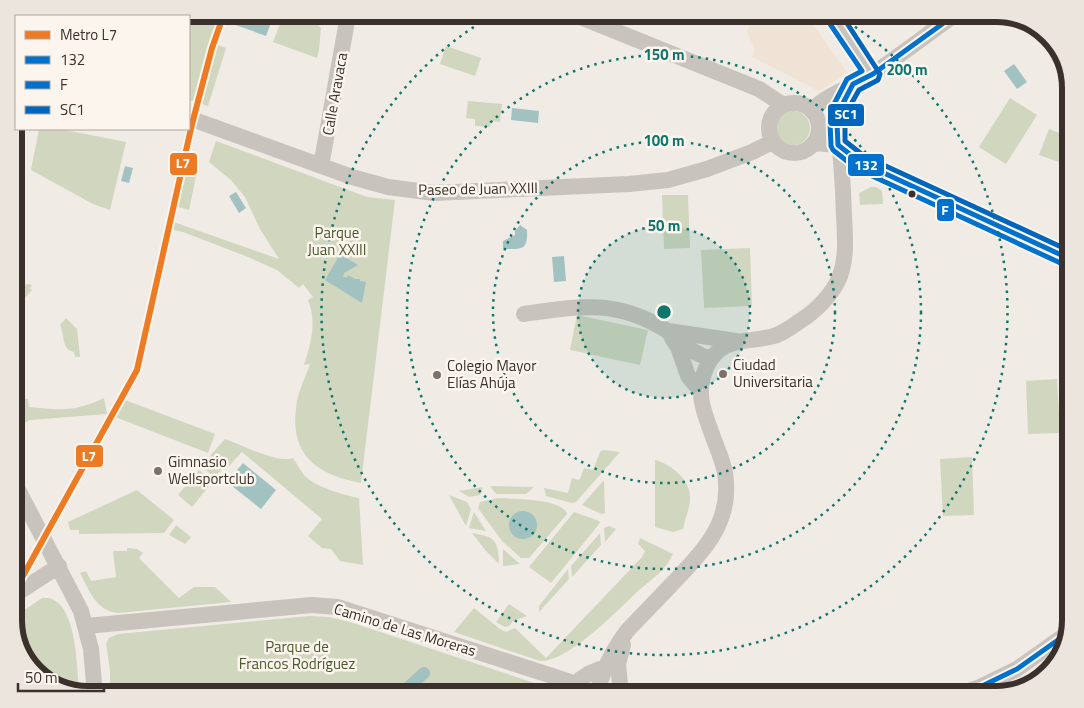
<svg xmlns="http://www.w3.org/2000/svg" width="1084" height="708" viewBox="0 0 1084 708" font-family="'Titillium Web',sans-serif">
	<rect width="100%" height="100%" fill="#f0ebe5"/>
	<path fill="#d1d6bf" d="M89 14H223L212 43 226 48 208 106 189 100V16H83Z
		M275 14H306L321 28 319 50 317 58 273 42 280 24Z
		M446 46 481 58 475 76 440 64Z
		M1010 98 1037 115 1006 164 979 147Z
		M468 101 502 104 500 122 491 121 490 127 475 126V119L466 118Z
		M776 128a17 17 0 1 1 34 0a17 17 0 1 1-34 0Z
		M39 129H60L126 142 110 210 93 204 31 170Z
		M1049 129 1070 137V166L1039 155Z
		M216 141 367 197 395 200 361 483C319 475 290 457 296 409 297 393 305 379 310 364L304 365C311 343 317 322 308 300L313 297 303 284 299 288 277 270 248 257 183 232 165 228 168 220 279 259 260 229 245 197 231 180 209 162Z
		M179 167 197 171 189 210 171 205Z
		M871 187H876L882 191 883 204 860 205 859 193Z
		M662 195H688L690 248 664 249Z
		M750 248 752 306 704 308 701 250Z
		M30 284 32 286 30 288 32 290 14 310C14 302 20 299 19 289L14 290V286Z
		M577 315 648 330 640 365 570 350Z
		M66 318 77 329 80 357H75L74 352C61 349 65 335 60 325Z
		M1070 348V406L1066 363Z
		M14 360 20 364 21 398 28 399 29 407C59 410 76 412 104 398L107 414 30 420 14 429Z
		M1057 379 1060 433 1028 434 1026 381Z
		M117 397 215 434 208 453 110 415Z
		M225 439C240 444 278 464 293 458 297 464 300 470 304 475 314 487 344 495 359 498L363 565 340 561 331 549 322 548 308 536 322 519 242 452 227 468 224 466 215 478 201 466Z
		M603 450 620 452 576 502 572 503 546 496 544 488 568 493 572 478 578 480 580 479 584 468 593 470 600 452Z
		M972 457 974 515 943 516 940 459Z
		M655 460C671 464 691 480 690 498 690 508 685 519 683 529L673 532 655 527Z
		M199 470 213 481 192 507 178 495Z
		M604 480 605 513 601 514 582 505Z
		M490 486 534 487 526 494H496Z
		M483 487 480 495 469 497 459 491Z
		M137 490 174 520 164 533 79 534V530H70L68 522Z
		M449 495 467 502 471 509 466 526Z
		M498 498C513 499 562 498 567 514L529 558H521L502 541 478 508 480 502Z
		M474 512 486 531 469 528Z
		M574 512 599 521 600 523 551 583 529 567Z
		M176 525 191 537 185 544 169 535Z
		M609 526 616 529 605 542 604 528Z
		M472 533C495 537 498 539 499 564L486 551Z
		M600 533 601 545 572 577 571 566Z
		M640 538 673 554 668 563C660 574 647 583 637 592 617 611 568 662 540 661L454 632 474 608 500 629 506 632 515 628 546 658 642 557 645 551 638 544Z
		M127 548 137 549 143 553 139 558 179 598 194 587H215L231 602 118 613C96 611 89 590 80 573L86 571 91 581 116 577 113 551H127Z
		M503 549 520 564 503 566Z
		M568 569 569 579 539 612V606Z
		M42 598C77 594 77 667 79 691L47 682 24 656 14 624V617Z
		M509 604 527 616 513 621 509 626 505 627 496 622Z
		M309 616 329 617 350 622 568 694H110V670L106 644 109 638 118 634Z"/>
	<path fill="#eee3d5" d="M754 14H805L847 72 819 91 752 57 755 50 747 32Z"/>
	<path fill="#a1c2c1" d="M237 14H256L272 20 266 36 233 24Z
		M1014 64 1027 82 1017 89 1004 71Z
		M512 108 539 111 538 123 511 120Z
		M125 166 133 168 129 183 121 181Z
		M236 192 246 208 239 213 229 196Z
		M520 225 527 230C528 251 522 249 503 249V241L515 235V231Z
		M340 254 358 265 344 273 343 277H347L348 275 355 279H360V281L366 282 362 303 325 280Z
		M564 256 566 281 554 282 552 257Z
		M243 463 276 490 261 509 227 482Z
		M509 525a14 14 0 1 1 28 0a14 14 0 1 1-28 0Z"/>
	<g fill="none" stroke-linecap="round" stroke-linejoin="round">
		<path stroke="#a1c2c1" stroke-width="12" d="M401 694 424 673"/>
		<path stroke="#c9c3be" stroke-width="16" d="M573 14 759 89 783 105
			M832 14 873 74
			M15 83H16
			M769 128a25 25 0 1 1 50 0a25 25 0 1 1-50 0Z
			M812 110C830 92 854 87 874 73 902 54 929 33 956 14
			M189 118 352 177 388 187 434 193 629 184 668 180 707 169 752 152 772 142
			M815 143 838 145 860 162 1070 259
			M321 166 347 21
			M524 314C580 306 616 299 666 330 673 335 679 342 687 347 694 352 702 356 710 359
			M668 331 736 341
			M672 338 678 347 688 376 700 390
			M14 482 81 611 91 649 95 694
			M14 595 59 566
			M86 626 312 605 338 607 571 682 575 687 587 694
			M578 681 588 674 605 667
			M597 694C602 670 613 650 627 631 642 615 657 600 672 584 699 556 729 527 726 484 726 468 719 453 713 437 704 412 695 394 706 368 720 337 743 343 770 337 781 335 791 327 800 321 816 311 833 294 840 276 847 257 845 236 844 216 843 185 841 153 837 122L839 111 853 84
			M621 694 618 664 623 645
			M959 694 978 688 1017 669 1065 635"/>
		<defs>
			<path id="bus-1" d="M956 14 873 74 853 84 839 111 837 122 838 145 860 162 1070 259
				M959 694 978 688 1017 669 1065 635"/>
			<path id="bus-2" d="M826 18 862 71 847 79 832 108 830 122 831 146 833 150 857 169 1067 266"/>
			<path id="bus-3" d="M841 14 880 74 878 80 859 90 846 113 845 123V141L864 156 1070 251"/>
		</defs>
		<use href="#bus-1" stroke="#fbf5ee" stroke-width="9"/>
		<use href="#bus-2" stroke="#fbf5ee" stroke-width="9"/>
		<use href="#bus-3" stroke="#fbf5ee" stroke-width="9"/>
		<use href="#bus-1" stroke="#0072ce" stroke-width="5"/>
		<use href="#bus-2" stroke="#0072ce" stroke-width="5"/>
		<use href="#bus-3" stroke="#0065bd" stroke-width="5"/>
		<defs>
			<path id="metro-1" d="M14 592 137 370 192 124 212 48 224 14"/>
		</defs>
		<use href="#metro-1" stroke="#fbf5ee" stroke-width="10"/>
		<use href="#metro-1" stroke="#ed7b24" stroke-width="6"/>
	</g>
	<circle cx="664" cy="312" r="86" fill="#0f766e" fill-opacity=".12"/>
	<g fill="none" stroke="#0f766e" stroke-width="2.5" stroke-dasharray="2.5 5">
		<circle cx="664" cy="312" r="86"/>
		<circle cx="664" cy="312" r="171"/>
		<circle cx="664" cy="312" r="257"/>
		<path d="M836 15A343 343 0 1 1 493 15"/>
	</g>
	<circle fill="#3b302b" stroke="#fbf5ee" stroke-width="2" cx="912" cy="194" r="4.5"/>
	<g fill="#7a716c" stroke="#fbf5ee" stroke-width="2">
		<circle cx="723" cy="374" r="5"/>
		<circle cx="437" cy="375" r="5"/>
		<circle cx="158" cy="471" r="5"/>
	</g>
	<g text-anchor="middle" stroke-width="5" stroke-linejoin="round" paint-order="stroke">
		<g font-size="15" fill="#3b302b" stroke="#fbf5ee">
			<text transform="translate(335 94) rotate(-80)" y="5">Calle Aravaca</text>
			<text transform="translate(478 189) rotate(-1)" y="5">Paseo de Juan XXIII</text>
			<text transform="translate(405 630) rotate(17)" y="5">Camino de Las Moreras</text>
		</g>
		<g font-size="15" fill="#4a5a2e" stroke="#fbf5ee">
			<text x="337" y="238">Parque<tspan x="337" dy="17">Juan XXIII</tspan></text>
			<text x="297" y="652">Parque de<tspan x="297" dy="17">Francos Rodríguez</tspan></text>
		</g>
		<g font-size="15" fill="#3b302b" stroke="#fbf5ee" text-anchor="start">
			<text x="733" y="370">Ciudad<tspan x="733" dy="17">Universitaria</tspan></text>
			<text x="447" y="371">Colegio Mayor<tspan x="447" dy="17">Elías Ahúja</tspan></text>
			<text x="168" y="467">Gimnasio<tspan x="168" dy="17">Wellsportclub</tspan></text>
		</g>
	</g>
	<path d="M0 0H1084V708H0ZM88 22H996A66 66 0 0 1 1062 88V620A66 66 0 0 1 996 686H88A66 66 0 0 1 22 620V88A66 66 0 0 1 88 22Z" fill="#ece5de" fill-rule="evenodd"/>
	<path fill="none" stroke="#3b302b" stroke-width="6" d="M88 22H996A66 66 0 0 1 1062 88V620A66 66 0 0 1 996 686H88A66 66 0 0 1 22 620V88A66 66 0 0 1 88 22Z"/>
	<circle cx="664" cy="312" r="8" fill="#0f766e" stroke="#fbf5ee" stroke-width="2.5"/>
	<g font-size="15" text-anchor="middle" font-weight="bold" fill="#0f766e" stroke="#fbf5ee" stroke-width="5" stroke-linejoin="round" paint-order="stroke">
		<text x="664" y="60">150 m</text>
		<text x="907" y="75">200 m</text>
		<text x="664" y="146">100 m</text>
		<text x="664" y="231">50 m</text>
	</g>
	<g stroke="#fbf5ee" stroke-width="2">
		<rect x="827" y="103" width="38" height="24" rx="5" fill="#0065bd"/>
		<rect x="169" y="152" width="29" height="24" rx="5" fill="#ed7b24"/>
		<rect x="847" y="153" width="38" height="24" rx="5" fill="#0072ce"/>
		<rect x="936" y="198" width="19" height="24" rx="5" fill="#0072ce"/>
		<rect x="75" y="444" width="29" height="24" rx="5" fill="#ed7b24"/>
	</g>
	<g font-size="14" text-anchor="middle" font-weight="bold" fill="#fff">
		<text x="846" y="119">SC1</text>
		<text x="183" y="168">L7</text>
		<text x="866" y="170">132</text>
		<text x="945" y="215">F</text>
		<text x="89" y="461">L7</text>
	</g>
	<rect x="15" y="15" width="175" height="115" fill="#fbf5ee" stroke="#aea6a0"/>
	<rect x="25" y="31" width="25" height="8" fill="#ed7b24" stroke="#aea6a0"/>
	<text x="60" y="40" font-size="15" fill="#3b302b">Metro L7</text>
	<rect x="25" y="56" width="25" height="8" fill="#0072ce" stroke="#aea6a0"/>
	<text x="60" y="65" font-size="15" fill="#3b302b">132</text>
	<rect x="25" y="81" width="25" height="8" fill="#0072ce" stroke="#aea6a0"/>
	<text x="60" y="90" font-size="15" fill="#3b302b">F</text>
	<rect x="25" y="106" width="25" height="8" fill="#0065bd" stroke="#aea6a0"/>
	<text x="60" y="115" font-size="15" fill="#3b302b">SC1</text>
	<path d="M18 683v8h86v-8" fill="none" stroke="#3b302b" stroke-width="2.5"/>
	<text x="25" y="683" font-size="15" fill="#3b302b" stroke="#fbf5ee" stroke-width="4" paint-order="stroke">50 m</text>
</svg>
